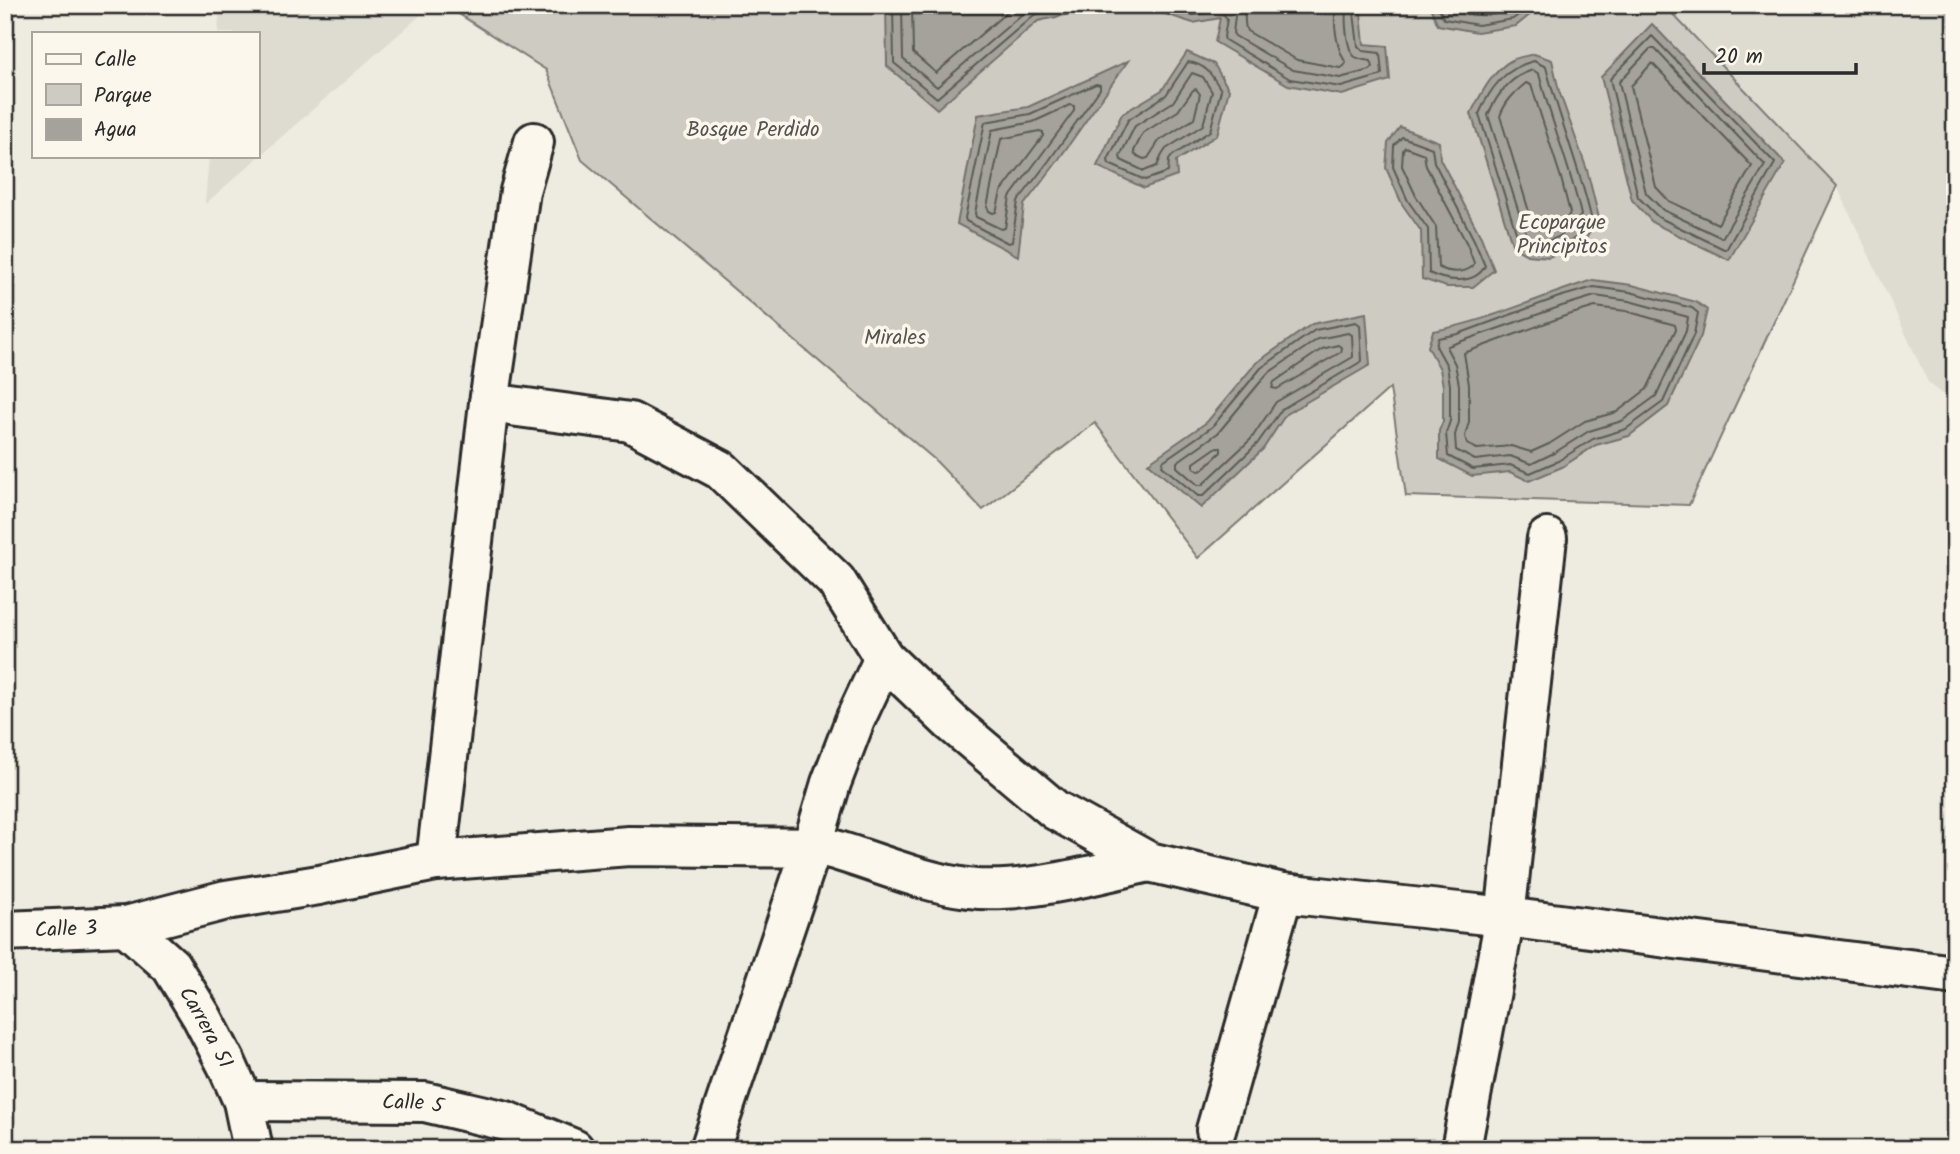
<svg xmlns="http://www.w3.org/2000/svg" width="1960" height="1154" viewBox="0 0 1960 1154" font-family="Kalam,sans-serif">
	<rect width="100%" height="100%" fill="#eeebe0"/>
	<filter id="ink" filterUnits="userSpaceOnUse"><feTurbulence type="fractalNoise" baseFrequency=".0143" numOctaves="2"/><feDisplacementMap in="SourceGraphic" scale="14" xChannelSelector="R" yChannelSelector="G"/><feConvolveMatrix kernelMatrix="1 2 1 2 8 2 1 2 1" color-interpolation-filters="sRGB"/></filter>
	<g filter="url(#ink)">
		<path fill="#dedbd1" d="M220 5H432L205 204 209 156H257V33H218Z
			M1664 5H1955V406L1928 382 1837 186Z"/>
		<path fill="#cecbc2" stroke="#7c7b76" stroke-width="2" d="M445 5H1664L1837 186 1689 505 1406 496 1390 388 1198 558 1095 423 983 510 934 459 582 160 546 70Z"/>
		<path fill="#a4a29a" stroke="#74726e" stroke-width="2" d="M886 5H1087L1079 12 1038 21 937 109 887 66Z
			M1156 5H1370L1361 13 1364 44 1387 46 1390 80 1342 95 1288 85 1215 42 1220 18 1193 23 1156 11Z
			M1429 5H1542L1516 26 1477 32 1438 25Z
			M1652 24 1785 163 1729 260 1653 223 1632 200 1601 77Z
			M1187 52 1214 64 1229 90 1217 135 1176 161 1177 176 1144 188 1097 166 1122 114 1162 90Z
			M1534 54 1552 60 1559 91 1587 170 1599 218 1585 240 1549 257 1527 255 1513 247 1471 113C1481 94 1492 71 1512 60 1518 57 1527 56 1534 54Z
			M1128 61 1054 166 1024 205 1018 256 957 224 978 115 1028 107Z
			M1400 127 1439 142 1440 159 1481 237 1494 270 1473 287H1447L1422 279 1421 231 1402 204 1386 168 1388 143Z
			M1593 280 1632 285 1696 302 1707 310 1701 336 1668 406 1629 436 1596 445 1562 467 1529 481 1510 472 1472 476 1439 459V431L1443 421V386L1440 369 1428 347 1433 331C1487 322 1540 296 1593 280Z
			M1366 313 1370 365 1286 414 1263 449 1201 508 1148 463 1207 422 1256 363 1312 324Z"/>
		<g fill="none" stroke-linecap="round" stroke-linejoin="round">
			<path stroke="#5b5b57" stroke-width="2" d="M893 5 894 63 937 98 1034 15 1075 5
				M902 5 903 59 937 87 1028 9 1035 5
				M912 5 913 53 936 73 1015 5
				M1163 5 1193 15 1217 11 1222 12 1227 19 1224 37 1225 40 1290 79 1341 87 1379 76 1382 74 1380 53 1363 51 1358 46 1354 13 1359 5
				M1227 5 1235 16 1233 33 1235 36 1293 70 1340 78 1370 70 1373 67 1371 61C1365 60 1359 60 1354 56 1346 48 1344 16 1347 5
				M1242 5C1247 14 1243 24 1247 31L1297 60 1340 68 1344 66 1346 63C1336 48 1333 23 1336 5
				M1437 5 1444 19 1478 25 1513 19 1531 5
				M1446 5 1450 11C1472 15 1498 20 1516 5
				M1652 36 1775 163 1726 250 1658 217 1638 197 1610 79Z
				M1650 49H1655L1765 165 1722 238 1663 210 1646 193 1619 82Z
				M1534 61 1546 67C1559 118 1579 166 1591 217 1588 223 1584 232 1578 236 1561 249 1536 255 1519 242L1479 114C1490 88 1505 68 1534 61Z
				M1188 62C1206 64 1212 75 1221 90L1210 131 1172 156 1169 160 1168 172 1145 180 1109 164 1108 160 1128 120 1166 95Z
				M1652 63 1752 166 1718 224 1669 201 1656 187 1631 86Z
				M1533 70 1539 74C1551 121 1570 167 1581 215 1573 233 1544 250 1526 235L1488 115C1497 94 1511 76 1533 70Z
				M1192 73 1203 77 1212 92 1203 125 1166 149 1162 155 1157 166 1144 171 1121 160 1120 156 1135 126 1173 102Z
				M1526 83 1531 85 1561 178 1570 213C1565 225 1546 233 1534 228L1500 116C1505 102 1514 93 1526 83Z
				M1096 84 1100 85V89L1048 162 1018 201 1012 242 1008 243 966 221 965 218 985 122 1030 114Z
				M1196 89 1200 94 1194 119 1159 141 1148 158 1144 159 1135 155 1134 151 1143 133 1178 111 1193 90Z
				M1070 105 1074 106V111L1010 197 1005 228 1001 229 976 217 975 213 992 130 1033 122Z
				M1039 131 1043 132V136L1001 192 996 212 993 213 989 211 987 207 1001 139Z
				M1402 137 1432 148 1434 162 1474 240 1485 266C1475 285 1447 282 1429 273L1428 229 1408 201 1393 167 1394 146Z
				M1405 147 1424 154 1426 166 1467 244 1474 263 1473 266C1464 274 1449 273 1438 267L1436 227 1416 196 1402 166 1403 150Z
				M1594 287 1630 292 1692 308 1698 313 1694 334 1663 402 1626 429 1593 439 1558 461 1530 473 1510 465 1473 469 1448 456 1446 433 1450 421V385L1447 366 1436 346 1438 338 1458 334 1559 297Z
				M1595 296 1629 301 1688 317 1686 331 1656 396 1622 421 1589 431 1554 453 1531 464 1510 456 1475 460 1456 450 1455 435 1459 422V385L1455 364 1447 349 1448 346 1562 306Z
				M1595 307 1626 311 1675 325 1676 329 1647 389 1617 412 1585 421 1549 444 1531 452 1511 446 1477 449 1467 444 1465 436 1469 422V385L1464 353 1565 316Z
				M1356 322 1360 325 1362 361 1282 409 1257 444 1203 496H1198L1162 466 1163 461 1212 427 1261 368 1315 330Z
				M1348 333 1352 335 1353 357 1276 402 1251 439 1202 485H1198L1177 467V462L1218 433 1267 374 1318 339Z
				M1338 345 1342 348 1341 352 1277 389 1272 388 1274 382 1322 349Z
				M1217 447 1221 448V452L1202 470 1199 471 1194 468V463Z"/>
			<defs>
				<g id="minor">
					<path d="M489 403 630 422 721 470 836 581 884 658 952 723 1055 810 1149 862 1283 893 1505 917 1955 975"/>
					<path d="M436 861 489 403 520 191 534 142"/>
					<path id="s1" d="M126 926 171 966 202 1017 227 1065 243 1101 253 1149"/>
					<path id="s2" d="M5 931 126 926 226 900 319 885 436 861 629 846 828 848C875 861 919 882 968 888 1022 895 1096 874 1149 862"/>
					<path id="s3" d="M243 1101 425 1102 506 1121 574 1149"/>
					<path d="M1216 1130 1283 893"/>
					<path d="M710 1149 812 847 831 783 855 720 884 658"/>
					<path d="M1461 1149 1505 917 1547 538"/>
				</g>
			</defs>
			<use href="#minor" stroke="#2b2b2b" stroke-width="44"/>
			<use href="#minor" stroke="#fbf7ec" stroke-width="38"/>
		</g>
	</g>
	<g text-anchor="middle" stroke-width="7" stroke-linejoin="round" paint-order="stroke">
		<g font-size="21" fill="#545351" stroke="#fbf7ec">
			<text x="753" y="136">Bosque Perdido</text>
			<text x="1562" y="229">Ecoparque<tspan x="1562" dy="24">Principitos</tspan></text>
			<text x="895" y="344">Mirales</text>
		</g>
		<g font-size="21" fill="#2b2b2b" stroke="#fbf7ec">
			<text dy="7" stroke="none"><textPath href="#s2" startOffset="61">Calle 3</textPath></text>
			<text dy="7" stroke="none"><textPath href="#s1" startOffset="131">Carrera 51</textPath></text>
			<text dy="7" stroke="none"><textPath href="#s3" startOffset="170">Calle 5</textPath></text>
		</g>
	</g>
	<rect width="1960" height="1154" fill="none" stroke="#fbf7ec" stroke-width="28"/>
	<rect x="14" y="14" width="1932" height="1126" fill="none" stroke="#2b2b2b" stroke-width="2.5" filter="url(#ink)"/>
	<rect x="32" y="32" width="228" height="126" fill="#fbf7ec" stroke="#a8a59f" stroke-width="2"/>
	<rect x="46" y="54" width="35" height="10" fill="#fbf7ec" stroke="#a8a59f" stroke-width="2"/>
	<text x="94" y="66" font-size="21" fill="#2b2b2b">Calle</text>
	<rect x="46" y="84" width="35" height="21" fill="#cecbc2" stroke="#a8a59f" stroke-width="2"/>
	<text x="94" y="102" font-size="21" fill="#2b2b2b">Parque</text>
	<rect x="46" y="119" width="35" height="21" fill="#a4a29a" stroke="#a8a59f" stroke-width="2"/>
	<text x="94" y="136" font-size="21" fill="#2b2b2b">Agua</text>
	<path d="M1704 63v10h152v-10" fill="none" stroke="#2b2b2b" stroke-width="3.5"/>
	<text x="1715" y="63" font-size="21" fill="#2b2b2b" stroke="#fbf7ec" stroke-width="5" paint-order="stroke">20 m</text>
</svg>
